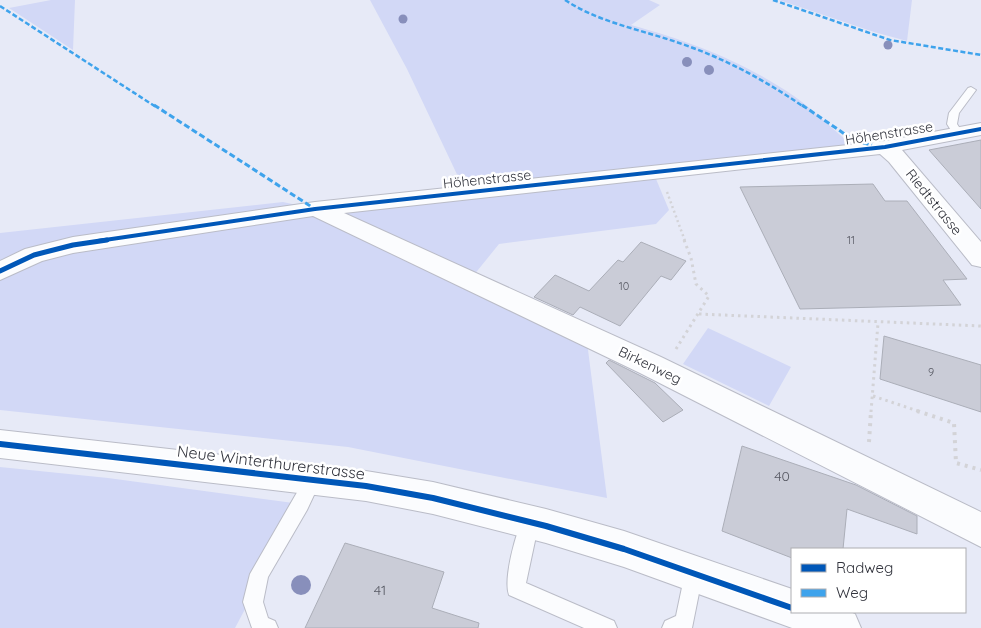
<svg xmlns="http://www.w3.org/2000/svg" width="981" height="628" viewBox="0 0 981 628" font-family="Quicksand,sans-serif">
	<rect width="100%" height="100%" fill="#e7eaf7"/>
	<path fill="#d2d8f6" d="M51 0H75L73 50 9 8Z
		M370 0H649L660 5 631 25C688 41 735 58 785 90 809 105 831 128 853 146L463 187 407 69Z
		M779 0H912L907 41 874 32Z
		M656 179 669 210 656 224 499 244 465 286 587 342 607 498 348 447 0 410V233L283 202 315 209Z
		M708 328 791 367 769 406 683 364Z
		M0 467 108 478 301 504 235 628H0Z"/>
	<path fill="#caccd7" stroke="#abaeb8" d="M981 140V209L929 150Z
		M873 184 885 201H907L967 279 943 280 961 305 800 309 740 187Z
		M641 242 686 261 671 280 661 276 620 326 580 307 573 315 534 297 555 275 589 291 618 260 623 262Z
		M884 336 981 365V412L880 379Z
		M609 360 655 383 683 410 663 422 606 363Z
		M742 446 856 485 917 516V534L847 509 843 549H792V558L722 531Z
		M345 543 444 572 432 608 479 623 478 628H305Z"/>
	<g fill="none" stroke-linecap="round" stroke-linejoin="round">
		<defs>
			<path id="service" d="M971 87 976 90 959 113 957 124 963 133 962 135H954L947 124 949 113 968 88Z
				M313 472 319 475 321 480 307 510 268 577 263 602 268 618 275 621 278 628H252L243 602 250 574 307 475Z
				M530 514 536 516 539 522 526 583 614 621 617 628H584L509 595C503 579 516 532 524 516Z
				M694 564 701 566 703 573 692 628H662L665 621 676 616 685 573 687 566Z"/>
			<path id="minor" d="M981 123V135L902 150 981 242V267L972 265 889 162 880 154 344 213 661 357 981 512V547L640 373 313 216 73 253 42 261 0 280V261L25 249 73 237 315 202 885 141Z"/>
			<path id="primary" d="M0 430 366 471 433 482 546 509 624 531 792 589V612H850L855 614 861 628H792L624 567 546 543 433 514 366 501 0 458Z"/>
		</defs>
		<use href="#service" stroke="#babcc7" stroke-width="2"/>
		<use href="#minor" stroke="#babcc7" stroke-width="2"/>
		<use href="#primary" stroke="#babcc7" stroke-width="2"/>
		<path stroke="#d3d3d7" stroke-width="2.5" stroke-dasharray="2 3" stroke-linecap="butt" d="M667 192 685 241"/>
		<path stroke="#d3d3d7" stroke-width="3" stroke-dasharray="2.5 4" stroke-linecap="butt" d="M699 314 981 326
			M676 349 709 296 696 284 691 258 684 240
			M873 396 921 412
			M871 412 878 323"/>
		<path stroke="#d3d3d7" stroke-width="4" stroke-dasharray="3 5" stroke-linecap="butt" d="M917 411 954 423 956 463 981 470
			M869 442 871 411"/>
		<use href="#service" fill="#fbfcfe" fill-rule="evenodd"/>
		<use href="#minor" fill="#fbfcfe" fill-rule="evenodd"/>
		<use href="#primary" fill="#fbfcfe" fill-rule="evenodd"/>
		<path stroke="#3ea3ec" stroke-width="2.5" stroke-dasharray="5 2.5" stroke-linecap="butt" d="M565 0C600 23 643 30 682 44 726 59 766 81 804 107
			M773 0 890 40 981 55
			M0 6 156 107"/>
		<path stroke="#3ea3ec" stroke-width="3" stroke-dasharray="6 3" stroke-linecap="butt" d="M154 105 315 209
			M802 105 855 141 872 145"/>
		<defs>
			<path id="cycleway-far2" d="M98 241 315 209 885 147 981 129"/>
			<path id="cycleway-far1" d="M0 271 34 255 73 245 107 240"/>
			<path id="cycleway" d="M0 444 366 486 433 498 546 526 624 549 792 608"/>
		</defs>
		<use href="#cycleway-far2" stroke="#fff" stroke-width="6"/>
		<use href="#cycleway-far1" stroke="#fff" stroke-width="8"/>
		<use href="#cycleway" stroke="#fff" stroke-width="9"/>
		<use href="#cycleway-far2" stroke="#0057b8" stroke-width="4"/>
		<use href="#cycleway-far1" stroke="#0057b8" stroke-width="5"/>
		<use href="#cycleway" stroke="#0057b8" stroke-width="6"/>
	</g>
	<g fill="#888fbb">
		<circle cx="403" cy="19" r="4.5"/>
		<circle cx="888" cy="45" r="4.5"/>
		<circle cx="687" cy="62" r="5"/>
		<circle cx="709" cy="70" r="5"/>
		<circle cx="301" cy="585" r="10"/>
	</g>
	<g text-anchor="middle" stroke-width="5" stroke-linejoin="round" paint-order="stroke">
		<g font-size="11" fill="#575963">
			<text x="851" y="244">11</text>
			<text x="624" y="290">10</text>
			<text x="931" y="376">9</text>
		</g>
		<g font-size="14" fill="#31333c" stroke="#fff">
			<text transform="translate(889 133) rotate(-9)" y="5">Höhenstrasse</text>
			<text transform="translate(487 179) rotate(-6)" y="5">Höhenstrasse</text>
			<text transform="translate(934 202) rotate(51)" y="5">Riedtstrasse</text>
			<text transform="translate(650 365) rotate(26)" y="5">Birkenweg</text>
		</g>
		<g font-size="14" fill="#575963">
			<text x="782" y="481">40</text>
			<text x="380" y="595">41</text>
		</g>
		<g font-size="16" fill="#31333c" stroke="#fff">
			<text transform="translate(271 462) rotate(7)" y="6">Neue Winterthurerstrasse</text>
		</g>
	</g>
	<rect x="791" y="548" width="175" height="65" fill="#ffffff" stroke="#adadb1"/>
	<rect x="801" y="564" width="25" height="8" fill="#0057b8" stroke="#adadb1"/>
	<text x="836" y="573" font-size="15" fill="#31333c">Radweg</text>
	<rect x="801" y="589" width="25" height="8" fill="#3ea3ec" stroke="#adadb1"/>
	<text x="836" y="598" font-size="15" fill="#31333c">Weg</text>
</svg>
